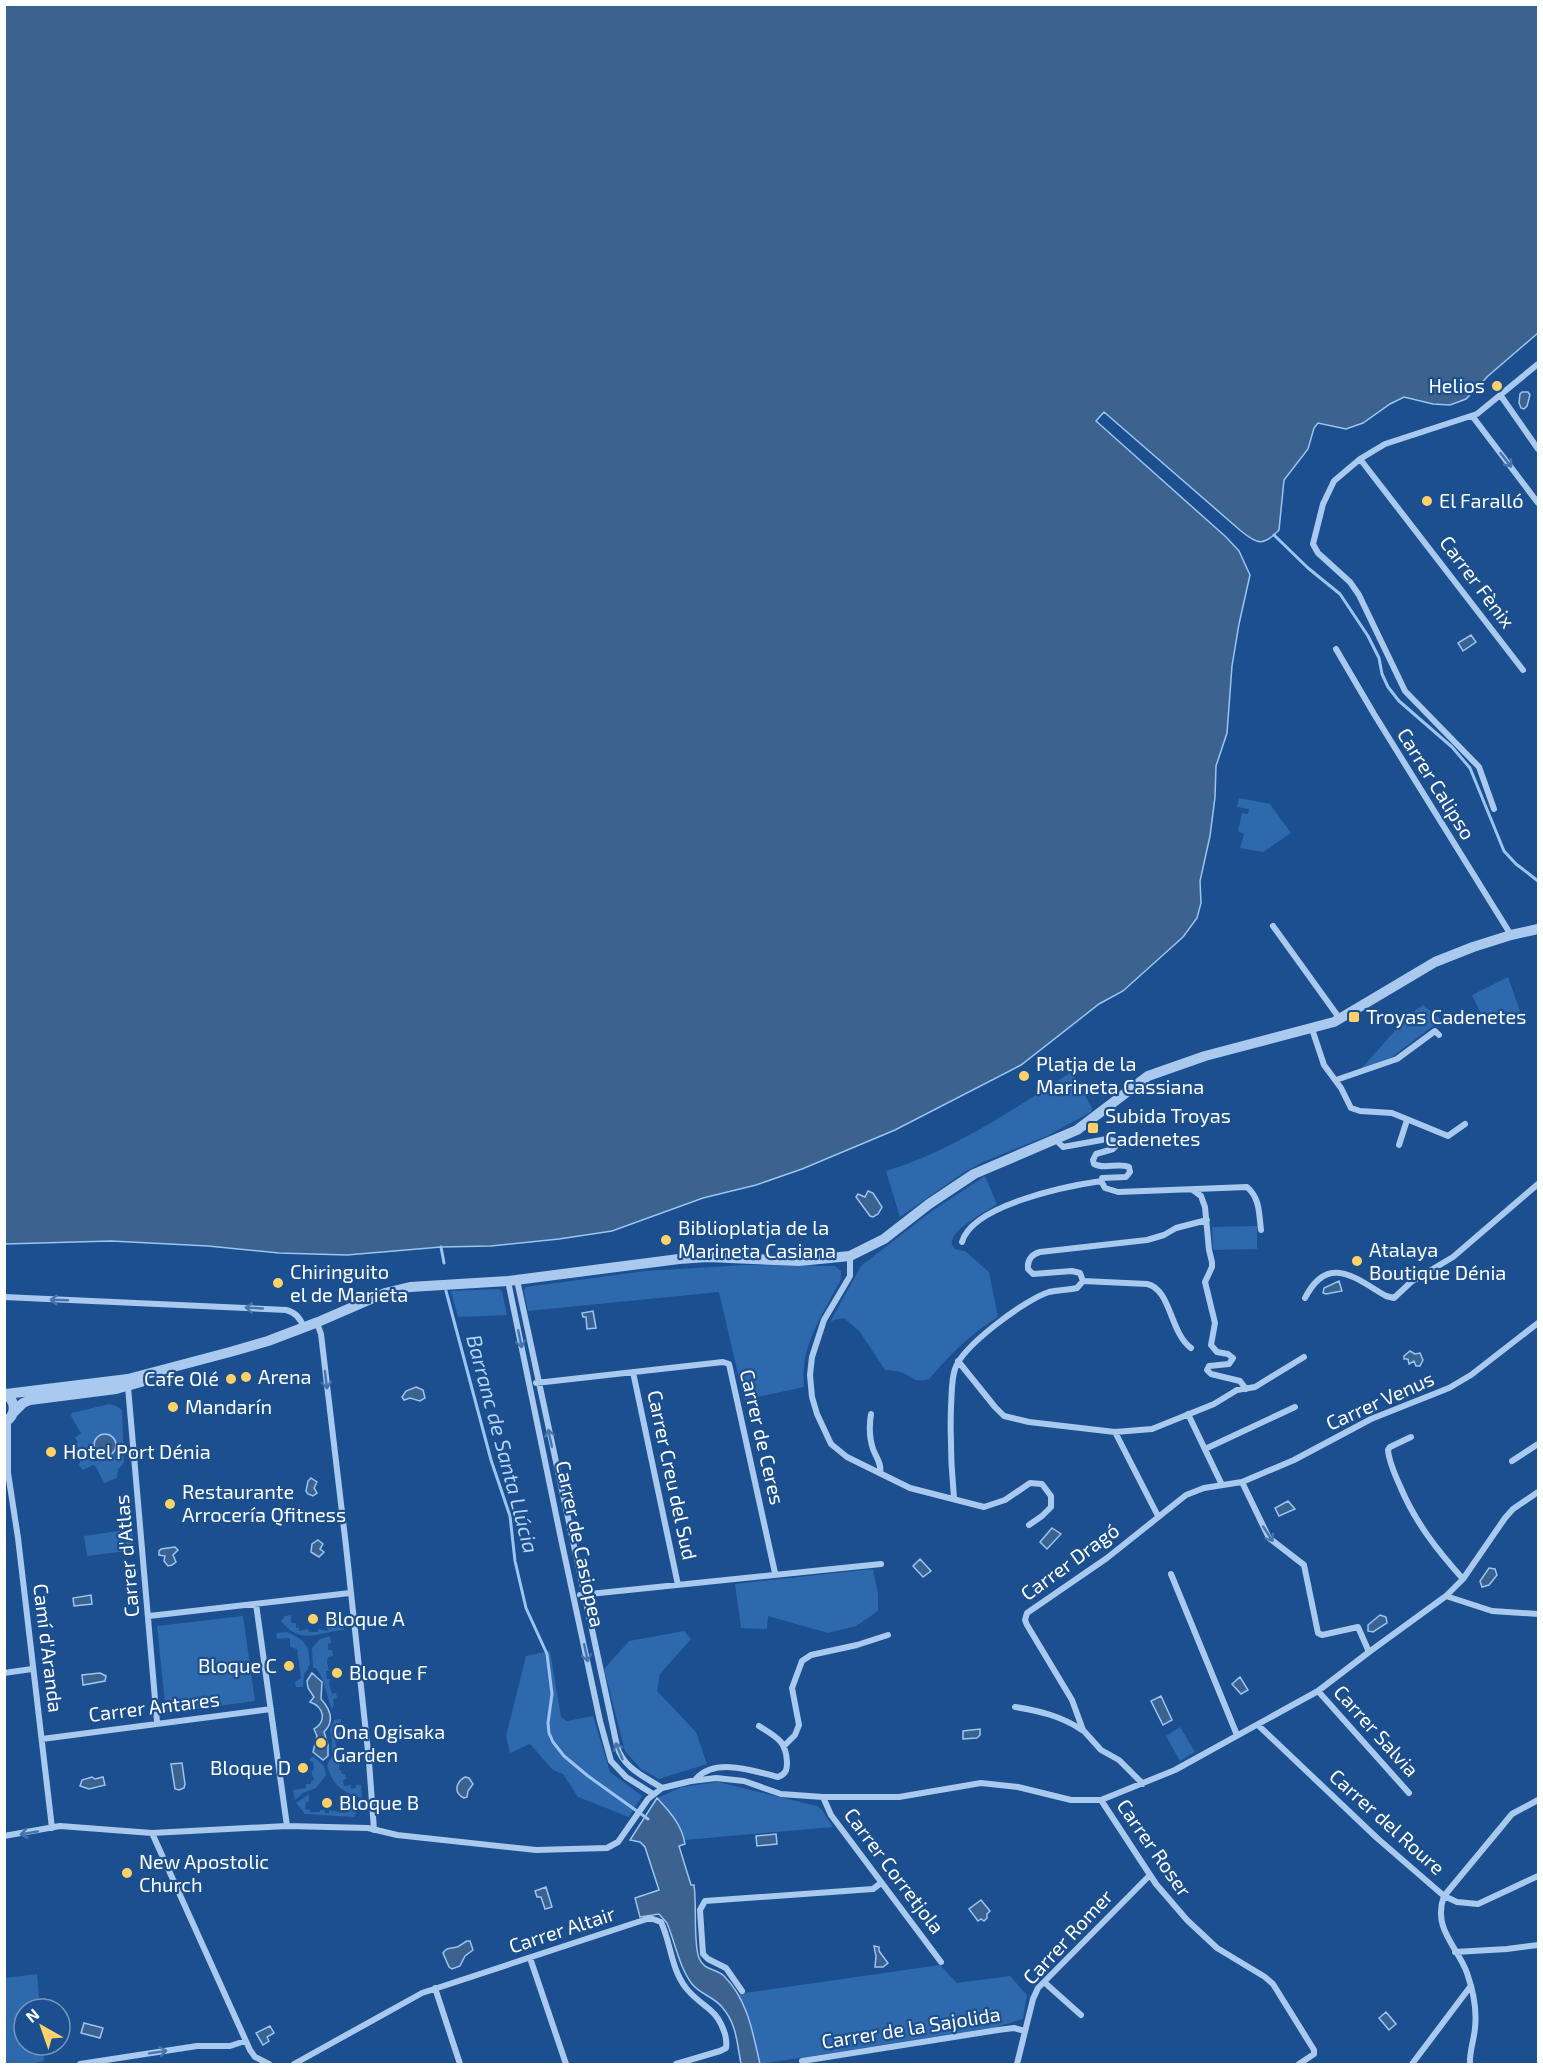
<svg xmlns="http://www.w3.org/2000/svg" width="1543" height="2069" viewBox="0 0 1543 2069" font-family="'Exo 2',sans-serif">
	<rect width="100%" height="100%" fill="#1b4f8f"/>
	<path fill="#2e69ad" d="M1239 798 1270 804 1291 833 1263 852 1240 848 1244 834 1238 831 1242 813 1248 814 1249 809 1237 807Z
		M1508 977 1521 1014 1501 1016 1485 1022 1472 995Z
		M1423 1005 1441 1020 1392 1057 1361 1069 1408 1016Z
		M1070 1073H1073L1092 1108 1091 1112 1047 1136 983 1162 963 1173 900 1217 886 1171C952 1151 1012 1110 1070 1073Z
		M985 1176 997 1204C987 1211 954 1228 952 1241 951 1245 953 1246 955 1249L965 1251 989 1272 998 1317C969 1335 951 1354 929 1379 913 1384 913 1376 900 1372 896 1371 890 1370 885 1370L860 1332 844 1318 834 1320 830 1322 861 1266 932 1211Z
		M1257 1226V1249L1213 1250 1212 1227Z
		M745 1265 835 1266 841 1271V1279C824 1313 799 1346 804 1387L744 1400 719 1292 528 1311 524 1290 526 1287 645 1271Z
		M498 1289 502 1291 507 1315 458 1317 451 1291Z
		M109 1404 116 1406 122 1410 124 1463 118 1469 117 1478 104 1483 96 1467 93 1465 83 1470 79 1465 80 1462 75 1445 78 1442 75 1438 81 1433 71 1416 72 1413Z
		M132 1529 134 1550 87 1556 84 1536Z
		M873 1569 878 1594V1611L856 1626 828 1633 768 1616 767 1629 741 1628 735 1584Z
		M335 1614H339L343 1620 344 1630C318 1632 301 1646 281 1621L285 1616 291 1615V1623H296V1628H299V1631L308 1629 309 1632H318V1629L328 1631V1628H331V1622H335Z
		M243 1616 255 1701 166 1713 157 1626Z
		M684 1631 691 1639 660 1674 657 1691 696 1732 707 1764 659 1779 641 1769 625 1751 604 1669 629 1641Z
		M287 1632C306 1641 309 1644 310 1666H308V1669L304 1674 303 1687H296L295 1682 301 1678 297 1649 290 1647V1638L277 1639 276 1633Z
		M330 1636 331 1643 328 1644V1650H332L333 1656 328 1657 327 1662 329 1671H326L327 1679H330L329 1684 332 1694 336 1693 337 1698 333 1699 334 1706 332 1709C326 1694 325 1680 316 1668H313L312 1648 320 1639Z
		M550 1651 561 1717 567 1721 593 1716 610 1772 642 1796 629 1817 578 1797 563 1774 553 1770 530 1744 510 1753 506 1736 526 1656Z
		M341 1719V1723L336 1724 337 1732H341V1736L337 1737V1741H335L337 1750 335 1751 336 1761 340 1760 339 1770H341L342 1774H345L346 1779 343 1780 344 1786 351 1785V1789L356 1788V1785H361L362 1798C342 1791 333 1787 327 1765L332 1756V1740L330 1730 334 1720Z
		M1180 1727 1195 1752 1180 1761 1166 1736Z
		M314 1757 324 1766 326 1775 316 1788 303 1793 295 1800 293 1790 306 1788V1784H311V1781L314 1780 311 1771 314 1770 313 1762 310 1761V1758Z
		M718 1782 817 1806 822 1810 833 1827 685 1840 680 1828 657 1798 682 1787Z
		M309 1794V1802H306L305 1809 310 1810V1812H320V1810H325V1813H329V1810L344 1813 345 1811H349L350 1804 346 1803V1798L362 1802 354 1817 305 1814 296 1803Z
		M940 1965 957 1983 1010 1976 1027 1995 1023 2019 993 2028 760 2064 749 2017 737 1994Z
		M37 1974 40 2009H24V2045H43L44 2061 31 2064H5V1978Z"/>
	<path fill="#3c6290" stroke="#9cc4f0" stroke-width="1.5" d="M4 5H1538V333L1488 376 1466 399 1450 405 1433 404 1404 397 1390 404 1363 423 1346 429 1318 423 1314 428 1308 449 1284 480 1279 530C1263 547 1257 544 1241 531L1104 412 1096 421 1226 537 1239 551 1250 575 1239 624 1232 666 1227 733 1216 766 1215 797 1210 836 1200 881 1201 903 1197 918 1183 937 1123 991 1099 1004 1021 1065 895 1130 802 1169 756 1185 703 1198 612 1231 559 1239 491 1246 441 1247 347 1255 279 1253 208 1246 111 1241 5 1244Z
		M1522 392H1528L1530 395 1527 406 1524 409 1521 408 1519 403 1520 394Z
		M1471 635 1476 642 1463 651 1458 643Z
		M868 1191 873 1193 882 1207 878 1214 873 1217 870 1216 856 1197 858 1194 865 1197Z
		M1339 1281 1342 1291 1326 1294 1323 1293 1324 1288Z
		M593 1311 596 1328 587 1329 586 1317H583L582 1313Z
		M1410 1351 1415 1354 1420 1353 1423 1360 1420 1366H1416L1414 1361 1409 1364 1408 1359H1404V1356Z
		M416 1387 423 1390 425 1398 420 1401 410 1398 404 1400 402 1397 406 1391Z
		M94 1445a11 11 0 1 1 22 0a11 11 0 1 1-22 0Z
		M311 1478 317 1482 314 1488 317 1493 313 1496 308 1494 306 1491 308 1481Z
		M1288 1501 1295 1509 1279 1516 1275 1508Z
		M1052 1528 1061 1534 1047 1549 1040 1542Z
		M318 1540 323 1544 320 1549 324 1552 319 1557 311 1552 312 1544Z
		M175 1547 178 1550 173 1555 176 1562 172 1565 168 1566 164 1561 165 1556 159 1555V1551L161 1549Z
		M920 1559 931 1571 923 1577 913 1566Z
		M1489 1568 1495 1569 1497 1575 1489 1585 1482 1587 1480 1581Z
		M91 1595 92 1604 74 1606 73 1598Z
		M1380 1615 1386 1617 1387 1623 1373 1632 1368 1631V1625Z
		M100 1673 106 1676 105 1681 83 1685 82 1675Z
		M312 1673 322 1682 321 1699C331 1710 335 1721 324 1732L328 1745V1756L323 1760 313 1752 317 1736 314 1729C327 1721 324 1707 310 1702L314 1697 308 1688 307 1681Z
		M1240 1677 1248 1690 1241 1694 1232 1684Z
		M1161 1696 1172 1720 1163 1725 1151 1701Z
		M980 1729V1735L977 1738 963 1739V1731Z
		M182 1763 185 1784 184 1788 179 1790 175 1789 171 1764Z
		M92 1777 95 1779 103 1777 105 1785 89 1789 80 1786 82 1780Z
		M465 1777 469 1778 473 1784 468 1791 467 1797 464 1798C453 1793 456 1782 465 1777Z
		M657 1798C670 1812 682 1825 685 1844L679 1846 691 1885H694C697 1905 693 1943 699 1958 704 1971 716 1968 724 1976 748 2000 753 2034 760 2064H741C737 2044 737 2024 722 2007 714 1997 700 1994 692 1984 679 1967 675 1942 667 1923L659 1914 640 1917 635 1898 659 1890 645 1847 640 1842 630 1840Z
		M776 1834 777 1844 757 1846 756 1836Z
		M546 1887 552 1907 545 1909 541 1897H537L535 1891Z
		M981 1900 990 1911 987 1914V1918L984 1921 981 1919 978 1921 969 1909Z
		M467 1941H470L473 1950 465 1956 460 1966 452 1969 449 1967 443 1953C447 1947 450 1949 457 1947 460 1946 463 1943 467 1941Z
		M874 1946 879 1947V1951L888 1963 883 1967H875L876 1956Z
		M1386 2012 1396 2024 1389 2030 1379 2018Z
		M84 2023 103 2028 100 2038 81 2033Z
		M270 2026 274 2033 267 2037 269 2041 263 2045 256 2033Z"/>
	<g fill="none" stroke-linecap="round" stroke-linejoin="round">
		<path stroke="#9cc4f0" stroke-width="3" d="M1274 535 1308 568 1340 594 1368 636 1379 658 1382 674 1388 687 1399 701 1452 747 1470 768 1504 851 1516 864 1538 881
			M441 1247 444 1263
			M446 1291 491 1460 510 1516 515 1561 526 1608 547 1654 552 1694 548 1723 549 1733 553 1742 564 1756 588 1776 648 1819"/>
		<path stroke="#a9c9ee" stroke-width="6" d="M1501 396 1538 449
			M1473 417 1538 503
			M1360 459 1523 670
			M1336 649 1374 714 1511 935
			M1494 809 1479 767 1405 691 1359 595 1350 582 1318 553 1313 544 1323 504 1334 481 1360 459 1385 444 1477 414 1538 364
			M1273 926 1340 1019
			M1312 1029 1324 1065 1341 1088 1351 1108 1360 1111 1392 1113 1448 1136 1465 1124
			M1336 1080 1397 1059 1435 1031 1439 1035
			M1056 1140 1063 1147 1107 1139 1114 1141 1115 1147 1113 1149 1096 1154 1093 1160 1094 1164C1105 1170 1118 1162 1129 1167L1130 1172 1126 1177 1102 1178 1101 1181 1105 1188 1118 1192 1247 1187C1260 1198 1259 1214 1261 1230
			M1399 1145 1407 1120
			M1193 1190 1201 1196 1205 1207 1209 1250 1212 1262V1267L1205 1282 1215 1323 1211 1345 1217 1352 1228 1354 1233 1358 1229 1364 1209 1366 1207 1370 1211 1374 1240 1381 1246 1389
			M962 1242C972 1205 1067 1186 1101 1181
			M850 1256V1276L824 1320 812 1357 810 1375 812 1397 817 1414 831 1444 847 1457 910 1488 984 1507 1005 1500 1030 1483 1042 1484 1051 1496V1507L1042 1516 1029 1525
			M517 1280 617 1746C623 1768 645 1777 662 1788
			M508 1281 561 1539 600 1721 611 1761 626 1777 653 1794
			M4 1297 286 1310C295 1312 301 1319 304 1328
			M1305 1298C1328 1253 1355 1278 1386 1296L1394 1298 1411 1282 1453 1257 1538 1184
			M317 1323 321 1334 346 1546 369 1761 374 1830
			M1191 1348C1170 1333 1171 1289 1147 1284L1083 1281 1080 1273 1072 1271 1033 1274 1028 1269C1027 1260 1032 1254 1040 1252L1147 1240 1164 1235 1176 1228 1207 1220
			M958 1361 995 1407 1004 1416 1029 1422 1115 1432 1152 1429 1214 1404 1237 1390 1255 1387 1304 1357
			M633 1372 678 1585
			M536 1383 723 1362 729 1364 775 1573
			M128 1387 157 1722
			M871 1414C869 1426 869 1437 873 1449 876 1457 882 1464 880 1473
			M1188 1414 1222 1485
			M8 1421V1473L18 1538 52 1828
			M1115 1432 1158 1516
			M1411 1437 1390 1447 1388 1450C1389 1462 1395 1475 1400 1486 1415 1522 1437 1550 1463 1579
			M1205 1449 1295 1407
			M1512 1461 1538 1444
			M1242 1482 1269 1538 1304 1565 1318 1633 1322 1635 1358 1627 1369 1652
			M954 1498C951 1467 950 1437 951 1406 952 1394 951 1381 955 1369 962 1346 1026 1299 1049 1292 1058 1290 1068 1290 1077 1288L1083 1281
			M1171 1574 1237 1735
			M580 1595 881 1564
			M1446 1596 1463 1579 1505 1518 1513 1509 1538 1492
			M256 1604 287 1826
			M149 1616 350 1593
			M4 1673 32 1669
			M1318 1691 1409 1793
			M1015 1707C1040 1711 1061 1716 1082 1730
			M1258 1725 1377 1838 1444 1896 1457 1902 1478 1904 1538 1876
			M42 1739 271 1709
			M784 1746 795 1735 799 1725 792 1688 802 1661 811 1655 857 1645 888 1635
			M696 1779C715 1757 754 1771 778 1777 786 1774 787 1770 787 1762 786 1740 776 1737 759 1726
			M1143 1784 1119 1760 1101 1750 1083 1730 1072 1700 1027 1625 1025 1620 1027 1613 1107 1558 1186 1495 1204 1488 1242 1482 1294 1460 1371 1419 1449 1388 1471 1375 1538 1323
			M823 1797 831 1815 941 1962
			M1101 1800 1156 1884 1187 1920 1217 1948 1265 1977 1273 1984 1314 2050V2054L1299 2064
			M152 1833 250 2050 255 2057 269 2064
			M4 1836 60 1826 152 1833 287 1826 368 1828 397 1835 536 1850 607 1848 618 1842 648 1799 662 1788 691 1781 716 1778 744 1781 781 1794 823 1797H899L981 1783 1018 1787 1071 1800H1101L1175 1770 1318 1691 1369 1652 1446 1596 1492 1611 1538 1614
			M1455 1952 1507 1949 1538 1945
			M530 1958 566 2064
			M1044 1982 1081 2015
			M435 1988 460 2064
			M742 1991 726 1968 708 1959 703 1954 700 1910 705 1901 873 1889 881 1883
			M802 2061 998 2030 1014 2028 1025 2031
			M80 2064 197 2046H230L245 2041
			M294 2064 422 1993 650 1918 661 1922C671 1943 671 1969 686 1988 702 2008 716 2006 725 2034 726 2039 727 2042 726 2048L720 2051 676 2064
			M1017 2064 1033 1999 1038 1988 1150 1875
			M1412 2064 1470 1987
			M1470 2064C1469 2053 1474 2040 1475 2028 1477 2010 1473 1990 1467 1973 1458 1947 1432 1929 1444 1896L1512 1814 1538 1800"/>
		<path stroke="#a9c9ee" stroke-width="10" d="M4 1393C17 1401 17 1415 4 1423
			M6 1394 128 1379 230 1352 268 1341 318 1322 385 1293 410 1287 508 1281 679 1259 708 1257 799 1261 850 1256 884 1239 929 1204 974 1174 1077 1130 1148 1076 1205 1056 1334 1022 1435 962 1473 947 1511 935 1538 929
			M14 1412 23 1403 30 1400 116 1389 141 1382"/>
	</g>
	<defs><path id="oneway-shaft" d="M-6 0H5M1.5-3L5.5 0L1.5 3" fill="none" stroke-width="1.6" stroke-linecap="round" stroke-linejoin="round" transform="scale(1.5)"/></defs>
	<g stroke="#4674ac">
		<use href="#oneway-shaft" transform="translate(1506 460) rotate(52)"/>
		<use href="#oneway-shaft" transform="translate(59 1300) rotate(-178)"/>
		<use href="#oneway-shaft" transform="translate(254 1308) rotate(-177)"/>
		<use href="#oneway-shaft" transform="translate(520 1339) rotate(78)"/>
		<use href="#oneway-shaft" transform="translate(326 1380) rotate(83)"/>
		<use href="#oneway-shaft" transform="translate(550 1438) rotate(-102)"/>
		<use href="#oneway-shaft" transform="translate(1268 1534) rotate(57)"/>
		<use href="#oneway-shaft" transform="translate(586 1653) rotate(78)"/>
		<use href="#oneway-shaft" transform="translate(619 1751) rotate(-113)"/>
		<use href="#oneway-shaft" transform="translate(29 1833) rotate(170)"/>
		<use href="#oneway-shaft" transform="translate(158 2052) rotate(-9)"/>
	</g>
	<g fill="#ffd166" stroke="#1b4f8f" stroke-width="2">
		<circle cx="1497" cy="386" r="6"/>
		<circle cx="1427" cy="501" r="6"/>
		<rect x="1348" y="1011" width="12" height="12" rx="3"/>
		<circle cx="1024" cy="1076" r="6"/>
		<rect x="1087" y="1122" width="12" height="12" rx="3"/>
		<circle cx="666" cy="1240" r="6"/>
		<circle cx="1357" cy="1261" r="6"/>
		<circle cx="278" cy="1283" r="6"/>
		<circle cx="246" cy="1377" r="6"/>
		<circle cx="231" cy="1379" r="6"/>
		<circle cx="173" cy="1407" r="6"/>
		<circle cx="51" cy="1452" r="6"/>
		<circle cx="170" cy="1504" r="6"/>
		<circle cx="313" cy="1619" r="6"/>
		<circle cx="289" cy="1666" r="6"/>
		<circle cx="337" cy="1673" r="6"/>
		<circle cx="321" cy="1743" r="6"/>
		<circle cx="303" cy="1768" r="6"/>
		<circle cx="327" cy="1803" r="6"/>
		<circle cx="127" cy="1873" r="6"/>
	</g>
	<g text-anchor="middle" stroke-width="4.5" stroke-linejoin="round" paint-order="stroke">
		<g font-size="20" fill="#fff" stroke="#1b4f8f" text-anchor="start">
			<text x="1485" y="393" text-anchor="end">Helios</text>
			<text x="1439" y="508">El Faralló</text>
			<text x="1366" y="1024">Troyas Cadenetes</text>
			<text x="1036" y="1071">Platja de la<tspan x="1036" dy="23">Marineta Cassiana</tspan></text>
			<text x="1105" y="1123">Subida Troyas<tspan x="1105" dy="23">Cadenetes</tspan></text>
			<text x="678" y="1235">Biblioplatja de la<tspan x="678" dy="23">Marineta Casiana</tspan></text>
			<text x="1369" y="1257">Atalaya<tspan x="1369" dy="23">Boutique Dénia</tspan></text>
			<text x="290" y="1279">Chiringuito<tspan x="290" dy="23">el de Marieta</tspan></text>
			<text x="258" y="1384">Arena</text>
			<text x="219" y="1386" text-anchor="end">Cafe Olé</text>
			<text x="185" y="1414">Mandarín</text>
			<text x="63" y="1459">Hotel Port Dénia</text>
			<text x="182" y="1499">Restaurante<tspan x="182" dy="23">Arrocería Qfitness</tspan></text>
			<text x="325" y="1626">Bloque A</text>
			<text x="277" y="1673" text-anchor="end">Bloque C</text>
			<text x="349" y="1680">Bloque F</text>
			<text x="333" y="1739">Ona Ogisaka<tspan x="333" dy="23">Garden</tspan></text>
			<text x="291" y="1775" text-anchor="end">Bloque D</text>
			<text x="339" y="1810">Bloque B</text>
			<text x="139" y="1869">New Apostolic<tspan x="139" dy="23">Church</tspan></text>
		</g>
		<g font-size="20" fill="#fff" stroke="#1b4f8f">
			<text transform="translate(1477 582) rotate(53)" y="7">Carrer Fènix</text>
			<text transform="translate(1436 784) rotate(58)" y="7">Carrer Calipso</text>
			<text transform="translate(1380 1401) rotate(-24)" y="7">Carrer Venus</text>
			<text transform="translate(762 1437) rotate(77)" y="7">Carrer de Ceres</text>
			<text transform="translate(672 1475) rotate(78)" y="7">Carrer Creu del Sud</text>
			<text transform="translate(580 1544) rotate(78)" y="7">Carrer de Casiopea</text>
			<text transform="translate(127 1556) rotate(-95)" y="7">Carrer d'Atlas</text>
			<text transform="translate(1070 1562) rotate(-36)" y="7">Carrer Dragó</text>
			<text transform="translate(48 1648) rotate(83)" y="7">Camí d'Aranda</text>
			<text transform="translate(154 1707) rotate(-7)" y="7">Carrer Antares</text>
			<text transform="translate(1376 1731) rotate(48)" y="7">Carrer Salvia</text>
			<text transform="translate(1387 1822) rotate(42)" y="7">Carrer del Roure</text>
			<text transform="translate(1154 1848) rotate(55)" y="7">Carrer Roser</text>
			<text transform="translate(894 1871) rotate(53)" y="7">Carrer Corretjola</text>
			<text transform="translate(562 1930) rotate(-18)" y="7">Carrer Altair</text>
			<text transform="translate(1068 1937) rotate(-47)" y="7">Carrer Romer</text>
			<text transform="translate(911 2028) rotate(-9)" y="7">Carrer de la Sajolida</text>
		</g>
		<g font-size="21" font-style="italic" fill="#b5d3f5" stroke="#1b4f8f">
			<text transform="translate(502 1444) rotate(75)" y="7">Barranc de Santa Llúcia</text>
		</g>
	</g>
	<rect width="1543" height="2069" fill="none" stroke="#ffffff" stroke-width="12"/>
	<g transform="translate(42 2027) rotate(320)"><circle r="28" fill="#1b4f8f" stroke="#7695bc" stroke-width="1.5"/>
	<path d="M0-4.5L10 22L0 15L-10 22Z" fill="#ffd166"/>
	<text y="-9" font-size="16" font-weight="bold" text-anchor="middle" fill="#ffffff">N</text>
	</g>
</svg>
